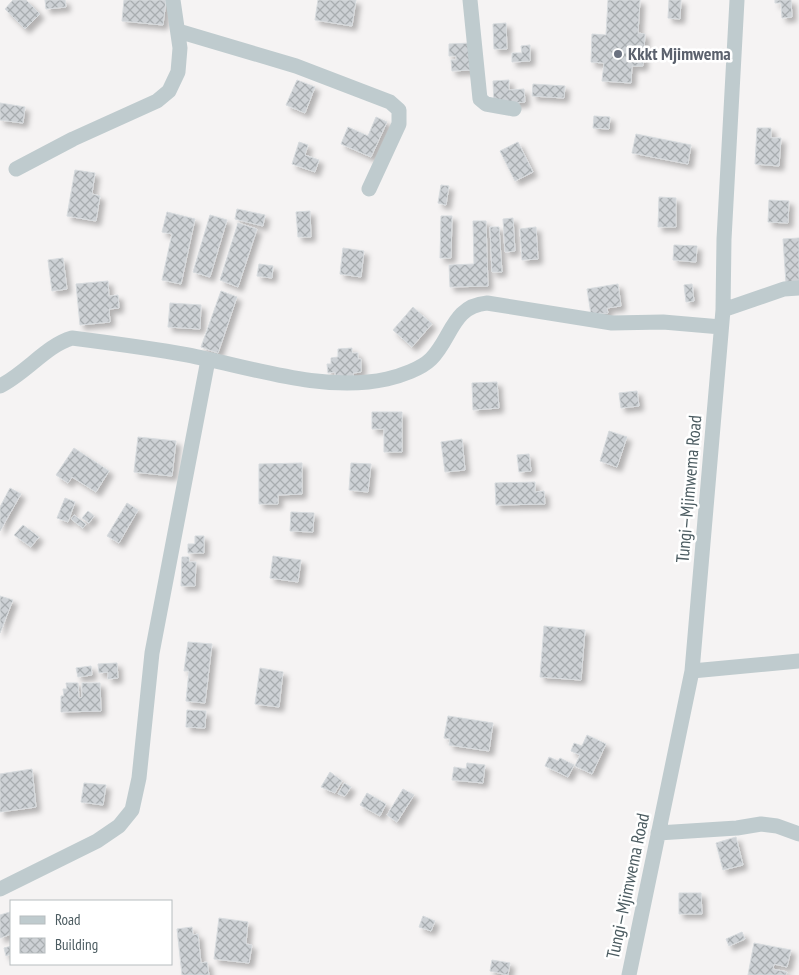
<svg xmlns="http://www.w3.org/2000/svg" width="799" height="975" viewBox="0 0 799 975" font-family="'PT Sans Narrow',sans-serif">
	<defs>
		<pattern id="building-cross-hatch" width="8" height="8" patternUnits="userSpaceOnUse" patternTransform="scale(1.25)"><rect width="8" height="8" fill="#cdd1d5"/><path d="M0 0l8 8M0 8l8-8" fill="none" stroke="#a8adb0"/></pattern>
		<filter id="shadow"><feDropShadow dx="4.5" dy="4.5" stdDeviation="2.5" flood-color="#0004"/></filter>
	</defs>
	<rect width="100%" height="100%" fill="#f5f3f3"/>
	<path fill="url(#building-cross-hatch)" stroke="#d7dbde" filter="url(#shadow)" d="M13 0H26L40 14 25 29 5 9Z
		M45 0H65L66 7 46 9Z
		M124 0H166L163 25 122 21Z
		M318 0H356L352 26 315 20Z
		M608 0H640L638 33 645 34 643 66H632L631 83 602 81 604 63 591 62 592 34 606 35Z
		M669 0H681L680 19 668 18Z
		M775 0H791L792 17 782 18 781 3H775Z
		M506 23 507 49H494L493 24Z
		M470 43 471 70 452 71 451 60H456V56H449V44Z
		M530 45V61L512 62V53H522L521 46Z
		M297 80 315 87 305 113 286 105Z
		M509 80V90L524 89 525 102 494 105 493 81Z
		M533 84 565 86 564 98 532 96Z
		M0 103 25 107 23 123 0 120Z
		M594 116 610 117 609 129 593 128Z
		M376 117 387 122 371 157 341 144 348 127 368 136Z
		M757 128H771V138H781L779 166 755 164Z
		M636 134 691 145 688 164 632 153Z
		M299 142 308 145 305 155 319 160 315 172 292 164Z
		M518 142 533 172 515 181 500 151Z
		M75 170 95 173 92 194 100 196 96 221 67 216Z
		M441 185 449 186 446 205 438 203Z
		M659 197 676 198V227H658Z
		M769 200 789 201 788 223 768 222Z
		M237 209 265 215 263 226 235 219Z
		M310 211 311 237H298L296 212Z
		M167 212 195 219 181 284 162 280 172 234 162 232Z
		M210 215 227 220 210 277 193 272Z
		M441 216H452L451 258H440Z
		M513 218 515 251 505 252 503 219Z
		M473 221H486L488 286 450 287 449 265 474 264Z
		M238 223 257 229 238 287 220 280Z
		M490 227H499L502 272H492Z
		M536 227 538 259 522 260 520 229Z
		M799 238V283L786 284 783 239Z
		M674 245 697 246 696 262 673 260Z
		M343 248 364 251 361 277 340 274Z
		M63 258 67 289 52 291 48 260Z
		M259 264 273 266 272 278 257 276Z
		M108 281 109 296 118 295 119 308 109 309 110 322 80 325 76 284Z
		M618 284 621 306 607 308 608 313 591 314 587 289Z
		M692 284 694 301 686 302 684 285Z
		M221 291 237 297 218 353 201 347Z
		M170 303 201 305 200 329 168 327Z
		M413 307 432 324 412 347 393 330Z
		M352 348V353H358V359H361V372L353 373 354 379 336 380 335 372 328 373 327 364H331V358L338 357V349Z
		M497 382 499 408 473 410 472 383Z
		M637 391 639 406 621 408 619 393Z
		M372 412H402V452H384V429H372Z
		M609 431 627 437 617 467 600 461Z
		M138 437 176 441 172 476 134 472Z
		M462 439 465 470 445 472 441 442Z
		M74 448 109 471 96 492 72 477 68 483 56 475Z
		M529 454 531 471 519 472 517 455Z
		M302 463V494L278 495V504H259V464Z
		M351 463 371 464 368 492 349 490Z
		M535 482V492L544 491 545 504 496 505 495 483Z
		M10 488 21 494 0 531V507Z
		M65 498 75 502 68 522 57 518Z
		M127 503 138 510 119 543 107 536Z
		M88 511 94 516 89 523 82 518Z
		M291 512 314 513 313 532 290 531Z
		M74 515 86 524 83 528 71 519Z
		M23 525 39 537 31 547 14 535Z
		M195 536H204V553H188V544H195Z
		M273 556 301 560 298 582 270 578Z
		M182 557H189V562H196L195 586H181Z
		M0 596 13 600 0 633Z
		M544 626 585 630 581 680 540 677Z
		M188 642 212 644 205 703 186 701 189 671H184Z
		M117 663 118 678 108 679V672L99 673 98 664Z
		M91 666 92 675 78 677 76 668Z
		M260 668 283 672 279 707 255 704Z
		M66 683H78L79 698 82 697V683H100L101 711 61 712V696H64L63 689H67Z
		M187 710 206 711 205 728 186 727Z
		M448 716 493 723 489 751 449 745 450 739 444 738Z
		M587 735 606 744 592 774 575 766 580 755 571 751 574 743 582 746Z
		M549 757 558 761 560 758 574 765 568 777 545 766Z
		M467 763 485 765 483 783 452 780 454 767 466 769Z
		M32 769 36 807 0 812V774Z
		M330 772 342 781 335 793 321 787Z
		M84 783 106 785 103 805 81 802Z
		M344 783 351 787 345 796 338 794Z
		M403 789 414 795 397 822 387 815Z
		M367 793 386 804 380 816 360 805Z
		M736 837 743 865 723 870 716 843Z
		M679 893H701L702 914H679Z
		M10 912 11 934 0 938V915Z
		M423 916 435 921 431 931 419 927Z
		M219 918 248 922 246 944 252 945 249 963 214 959Z
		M192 927 193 935 198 934 201 963 207 962 209 975H182L177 929Z
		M742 932 745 939 729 946 726 939Z
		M754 943 791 950 787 967 774 964 773 969 787 972 786 975H748Z
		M11 946V954L6 956 4 948Z
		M492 960 510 963 508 975 490 971Z"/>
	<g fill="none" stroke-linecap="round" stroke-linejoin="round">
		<path stroke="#bfcbce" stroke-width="15" d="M470 0 480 99 486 104 514 109
			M178 31 296 66 390 102 399 110V124L369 189
			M16 169 73 139 157 101 169 91 178 72 180 48 173 0
			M723 310 784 289 799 288
			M0 386C26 373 47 345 72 338 111 343 150 348 188 355 250 367 324 393 387 379 400 376 421 369 431 359 452 338 452 306 487 303L612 323 663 322 721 327
			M692 671 799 661
			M658 833 737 828 761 824 777 826 799 834
			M0 889 97 841 119 826 132 810 139 778 152 653 208 360
			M629 975 692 671 723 310 724 239 737 0"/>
	</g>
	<circle fill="#6b7280" stroke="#fff" stroke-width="2" cx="618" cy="54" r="5"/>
	<g text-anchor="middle" stroke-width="5" stroke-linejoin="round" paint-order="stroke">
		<g font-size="18" font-weight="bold" fill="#5b616d" stroke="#fff" text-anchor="start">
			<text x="628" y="60">Kkkt Mjimwema</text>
		</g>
		<g font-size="18" fill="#4b5b60" stroke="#fff">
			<text transform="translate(689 489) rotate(-85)" y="6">Tungi—Mjimwema Road</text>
			<text transform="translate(628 886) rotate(-78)" y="6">Tungi—Mjimwema Road</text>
		</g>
	</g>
	<rect x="10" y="900" width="162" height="65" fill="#ffffff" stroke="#b7bdbf"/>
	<rect x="20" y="916" width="25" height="8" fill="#bfcbce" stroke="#b7bdbf"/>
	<text x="55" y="925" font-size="15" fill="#4b5b60">Road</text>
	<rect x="20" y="938" width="25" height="15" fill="url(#building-cross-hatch)" stroke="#b7bdbf"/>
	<text x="55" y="950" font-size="15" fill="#4b5b60">Building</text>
</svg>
